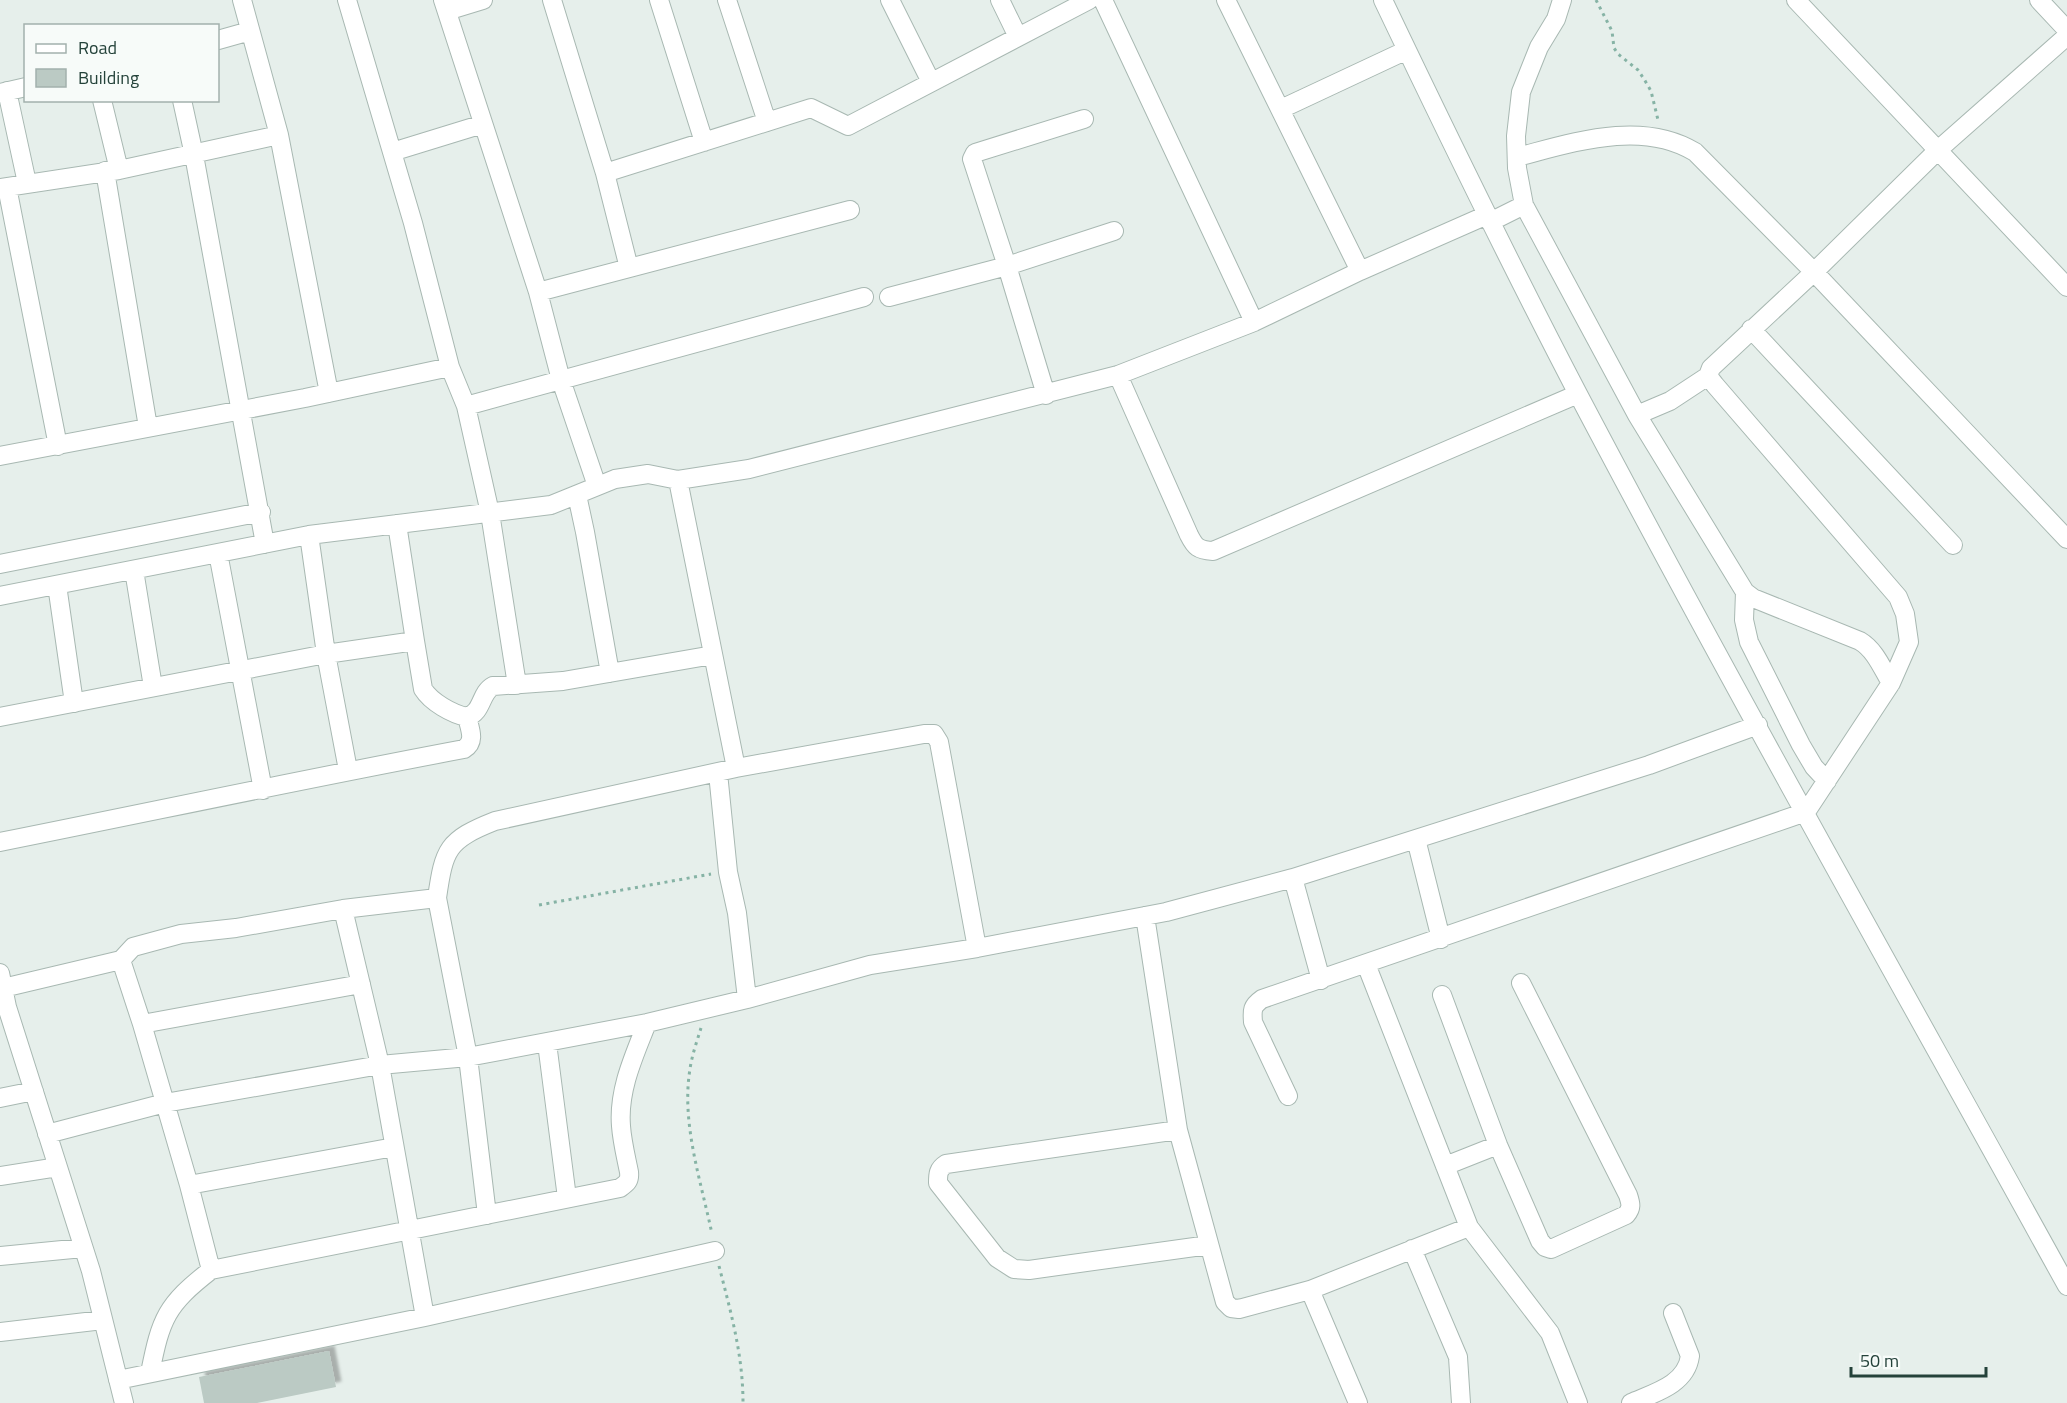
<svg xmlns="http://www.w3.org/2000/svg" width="2067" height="1403" viewBox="0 0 2067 1403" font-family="'Titillium Web',sans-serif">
	<defs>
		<filter id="shadow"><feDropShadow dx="5.5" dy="-5.5" stdDeviation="1.5" flood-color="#0004"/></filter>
	</defs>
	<rect width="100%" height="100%" fill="#e6efeb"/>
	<path fill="#bbcac4" filter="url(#shadow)" d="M329 1351 336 1387 257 1403H204L199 1377Z"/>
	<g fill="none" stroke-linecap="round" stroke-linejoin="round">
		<defs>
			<path id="minor" d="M242 0 279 135
				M347 0 413 223 450 367
				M443 0 538 292
				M552 0 605 173 629 268
				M659 0 704 142
				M727 0 767 122
				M890 0 931 82
				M1000 0 1018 37
				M1103 0 1254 322
				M1226 0 1360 271
				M1383 0C1446 132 1510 264 1578 394 1736 694 1903 989 2067 1286
				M1562 0 1556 19 1539 47 1521 92 1516 136 1517 168 1524 205 1637 415 1745 592 1753 598 1860 641C1875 650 1882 668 1891 683
				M1796 0 2067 287
				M2039 0 2067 30
				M447 11 483 0
				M218 40 250 31
				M7 91 27 183
				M0 93 26 87
				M102 100 119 170
				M182 100 194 155 265 544
				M1281 109 1407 50
				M392 152 483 124
				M1517 157C1572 143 1641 119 1695 152L1814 272 2067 539
				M105 171 148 427
				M605 173 811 108 848 126 1089 0
				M7 187 58 446
				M0 188 119 170 279 135 329 393
				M1487 215 1360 271 1254 322 1118 375 749 469 678 480 736 768 924 734H934L939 742 977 948 1166 912 1293 878 1649 765 1758 725
				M1490 222 1524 205
				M889 297 1007 266 1114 231
				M1751 329 1953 545
				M1118 375 1189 535C1195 547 1198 550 1213 551L1578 394
				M1046 395 1007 266 972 159 975 153 1084 119
				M466 406 490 513 517 685
				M1637 415 1670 401 1708 376
				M0 456 305 398 450 367 466 406 864 297
				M597 486 561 380 538 292 850 210
				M577 495 585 532 610 673
				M309 535 326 654 348 770
				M218 553 263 790
				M0 564 261 512
				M134 570 153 687
				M57 585 74 703
				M1745 592 1744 620 1749 642 1801 745 1814 767 1827 781
				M0 596 309 535 551 505 615 479 648 474 678 480
				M415 641 423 689C431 702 452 714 467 717 483 712 480 693 493 686L563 681 713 655
				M0 717 326 654 415 641 397 524
				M718 773 728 872 737 913 747 999
				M1416 839 1441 939
				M0 842C155 811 309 778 464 749 476 742 470 729 467 717
				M1293 878 1321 980
				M437 898C444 849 447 840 495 821L736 768
				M343 909 437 898 468 1057 487 1215
				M1145 916 1178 1130 1225 1302 1231 1308 1239 1309 1310 1290 1469 1227 1366 964
				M121 960 133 947 181 934 236 928 343 909 380 1065 425 1317
				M0 973 7 1007 91 1271 124 1403
				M3 988 121 960 142 1024 361 984
				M1442 995 1498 1145 1445 1166
				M142 1024 189 1185 211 1270
				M547 1043 567 1198
				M1288 1096 1253 1022C1252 1010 1252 1006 1262 999L1806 812 1891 683 1909 642 1905 614 1898 597 1715 385 1708 376 1711 368 1814 272 1938 150 2067 36
				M0 1098 34 1091
				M1178 1130 946 1164C938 1169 938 1174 938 1183L997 1258 1014 1269 1029 1270 1209 1245
				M47 1134 165 1103 380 1065 468 1057 647 1023 747 999 870 965 977 948
				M1498 1145 1540 1241 1545 1247 1551 1249 1626 1215C1632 1208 1631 1204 1628 1195L1521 983
				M0 1176 58 1167
				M189 1185 394 1147
				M1469 1227 1550 1333 1578 1403
				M1412 1249 1458 1357 1461 1403
				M0 1256 83 1248
				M1310 1290 1358 1403
				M0 1332 103 1320
				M150 1373C161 1318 166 1305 211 1270L620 1188C627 1183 630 1181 629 1172 626 1157 622 1141 621 1126 618 1090 634 1056 647 1023
				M118 1380 425 1317 715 1251
				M1631 1403C1654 1393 1686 1385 1690 1356L1673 1313"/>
		</defs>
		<use href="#minor" stroke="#a8b8b2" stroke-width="20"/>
		<path stroke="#86b3a5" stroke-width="3" stroke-dasharray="3 4.5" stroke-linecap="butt" d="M1596 0 1612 31 1614 48 1618 54 1638 70 1644 79 1651 91 1658 120
			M539 905 711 874
			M701 1028C697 1041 692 1055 690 1069 681 1123 701 1181 712 1234
			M719 1266C731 1313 743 1355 743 1403"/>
		<use href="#minor" stroke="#fff" stroke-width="18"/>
	</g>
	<rect x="24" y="24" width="195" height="78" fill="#f7fbf9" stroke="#a3b1ad" stroke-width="1.5"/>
	<rect x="36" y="44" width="30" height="9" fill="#ffffff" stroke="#a3b1ad" stroke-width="1.5"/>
	<text x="78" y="54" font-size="18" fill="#24423a">Road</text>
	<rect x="36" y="69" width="30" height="18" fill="#bbcac4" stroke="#a3b1ad" stroke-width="1.5"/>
	<text x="78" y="84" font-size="18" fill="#24423a">Building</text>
	<path d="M1851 1367v9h135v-9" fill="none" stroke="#24423a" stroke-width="3"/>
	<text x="1860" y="1367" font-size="18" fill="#24423a" stroke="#f7fbf9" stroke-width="4.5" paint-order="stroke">50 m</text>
</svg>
